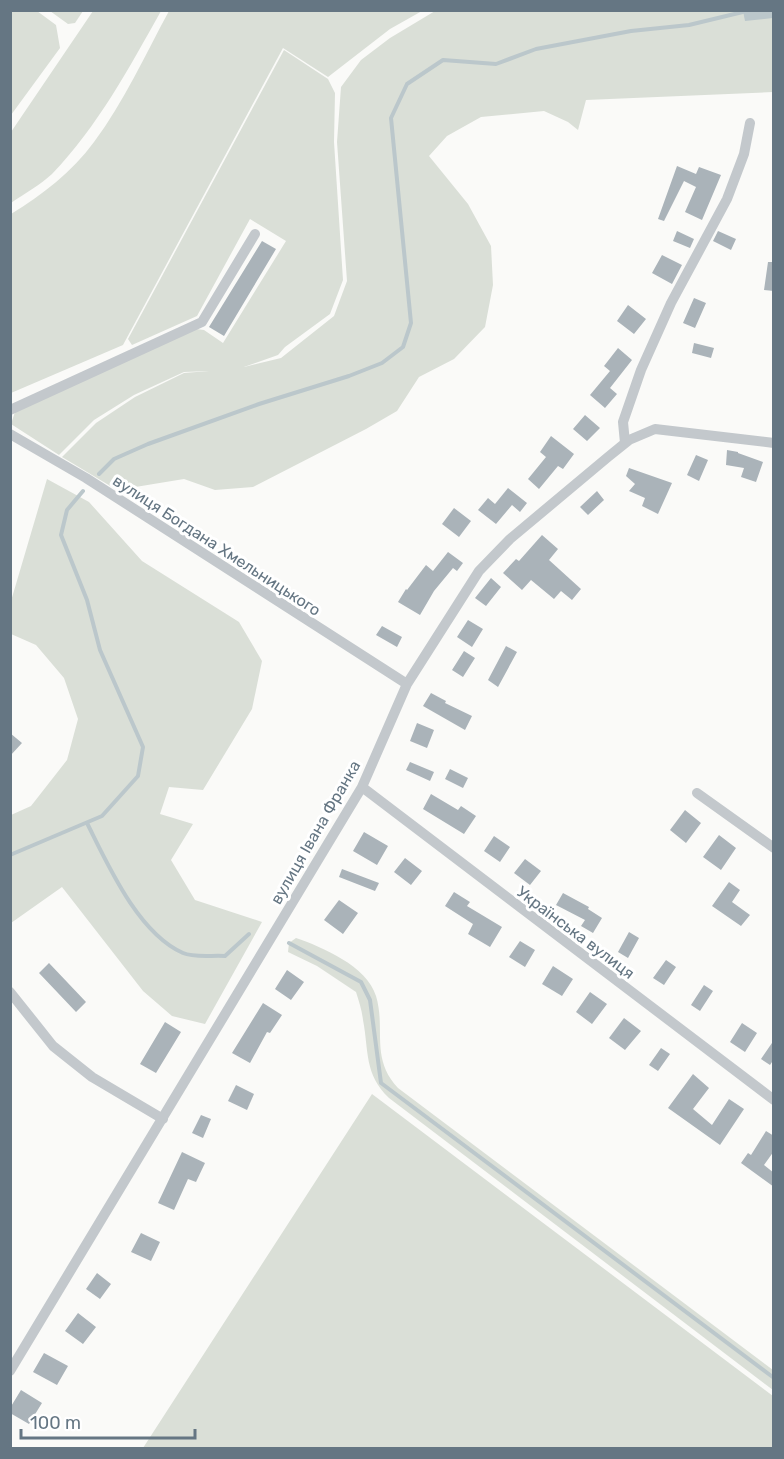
<svg xmlns="http://www.w3.org/2000/svg" width="784" height="1459" viewBox="0 0 784 1459" font-family="Rubik,sans-serif">
	<rect width="100%" height="100%" fill="#fafaf8"/>
	<path fill="#dadfd7" d="M11 10 37 11 56 25 60 48 11 115Z
		M50 11H83L75 23 68 24Z
		M93 11H161C129 68 98 126 52 174 40 185 24 194 11 203V132Z
		M169 11H422L390 29 328 77 283 48 123 345 11 393V214C42 195 72 172 94 142 124 102 145 55 169 11Z
		M435 11H773V92L586 100 578 130 568 122 544 111 481 117 447 136 429 156 468 204 491 246 493 285 485 327 454 359 419 377 397 411 366 429 253 487 215 490 184 479 117 490 62 457 96 423 135 397 184 373 209 371 184 372 134 395 94 420 59 455 11 424 15 412 196 329 204 330 223 343 286 241 250 219 197 316 132 345 128 339 284 50 328 79 335 93 334 142 343 280 330 314 285 347 278 355 244 367 281 358 334 316 347 281 337 142 341 87 361 60 390 38Z
		M47 479 89 502 142 561 239 622 262 661 252 709 203 790 169 787 160 814 193 824 171 860 195 900 262 922 205 1024 172 1016 143 991 62 887 11 923V815L31 806 67 760 78 719 64 678 36 645 11 634V601Z
		M296 938C322 947 367 966 376 996 386 1029 370 1058 398 1088L773 1370V1390L389 1098C364 1074 369 1051 363 1020 362 1011 359 1001 356 992L317 966 288 952 289 943Z
		M372 1094 773 1396V1448H143Z"/>
	<path fill="#bbc7cb" d="M743 11H773V18L745 21Z"/>
	<g fill="none" stroke-linecap="round" stroke-linejoin="round">
		<path stroke="#bbc7cb" stroke-width="4" d="M99 474 114 459 148 444 259 404 349 376 382 363 403 347 411 323 391 118 407 84 443 60 496 64 536 49 631 31 689 25 751 10
			M87 823C108 865 138 933 183 953 194 958 213 955 225 956L249 934
			M10 855 102 816 138 776 143 747 100 650 87 600 61 535 67 510 83 491
			M289 943 361 982 370 1000 381 1083 774 1378"/>
	</g>
	<path fill="#aab3b9" d="M677 166 696 174 699 167 721 175 702 220 685 212 696 187 684 181 664 221 658 219Z
		M677 231 694 239 690 248 673 241Z
		M718 231 736 239 731 250 713 241Z
		M262 241 276 249 224 336 209 327Z
		M662 255 682 265 672 284 652 273Z
		M768 262H774V291L764 290Z
		M694 298 706 303 695 328 683 323Z
		M628 305 646 319 634 334 617 321Z
		M694 343 714 348 711 358 692 353Z
		M618 348 632 360 610 388 617 394 605 408 590 395 610 371 604 366Z
		M585 415 600 428 587 441 573 429Z
		M551 436 574 454 563 469 558 466 539 489 528 479 546 457 540 452Z
		M727 450 738 452V453L763 462 756 482 741 477 744 468 726 465Z
		M696 455 708 460 699 481 687 475Z
		M629 468 672 483 658 514 642 506 645 498 629 491 635 484 626 476Z
		M508 488 527 503 520 512 512 505 496 524 478 510 488 498 495 504Z
		M597 491 604 500 588 515 580 507Z
		M454 508 471 521 459 537 442 524Z
		M542 535 558 549 549 560 581 589 572 600 561 591 554 599 531 580 522 590 503 573 516 559 519 561Z
		M448 552 463 563 457 571 453 568 434 591 420 615 398 602 406 589 407 590 426 565 433 571Z
		M491 578 501 587 486 606 475 598Z
		M468 620 483 629 472 647 457 637Z
		M382 626 402 637 397 647 376 635Z
		M506 646 517 652 498 687 488 680Z
		M464 651 475 658 463 677 452 670Z
		M431 693 446 701 445 703 472 716 465 730 423 706Z
		M417 723 434 730 427 748 410 741Z
		M10 733 22 743 10 756Z
		M410 762 434 772 430 781 406 770Z
		M450 769 468 778 463 788 445 779Z
		M431 794 458 810 461 806 476 816 464 834 423 809Z
		M685 810 701 823 686 843 670 830Z
		M364 832 388 846 377 865 353 851Z
		M719 835 736 848 721 870 703 857Z
		M494 836 510 847 500 862 484 851Z
		M405 858 422 871 411 885 394 872Z
		M525 859 541 871 530 885 514 873Z
		M342 869 379 883 375 891 339 877Z
		M729 882 740 890 732 902 750 915 741 926 712 906Z
		M454 892 470 902 467 906 502 927 490 947 468 934 473 924 445 906Z
		M563 893 589 907 588 909 602 918 593 933 581 926 585 920 556 905Z
		M339 900 358 913 343 934 324 920Z
		M629 932 639 938 628 958 618 952Z
		M520 941 535 950 525 967 509 957Z
		M666 960 676 967 664 985 653 978Z
		M49 963 86 1002 76 1012 39 973Z
		M553 966 573 979 562 996 542 984Z
		M287 970 304 982 291 1000 275 989Z
		M704 985 713 991 700 1011 691 1005Z
		M590 992 607 1004 592 1024 576 1012Z
		M263 1003 282 1015 270 1033 267 1032 250 1063 232 1053Z
		M624 1018 641 1031 625 1050 609 1038Z
		M165 1022 181 1032 156 1073 140 1064Z
		M742 1023 757 1033 745 1052 730 1042Z
		M774 1040V1059L770 1065 761 1059Z
		M661 1048 670 1054 658 1071 649 1065Z
		M693 1074 709 1088 693 1109 712 1125 729 1099 744 1109 720 1145 668 1108Z
		M236 1085 254 1094 247 1110 228 1101Z
		M201 1115 211 1119 203 1138 192 1133Z
		M766 1131 774 1136V1151L764 1165 774 1173V1187L741 1163 748 1153 751 1155Z
		M182 1152 205 1163 196 1182 188 1179 174 1210 158 1203Z
		M141 1233 160 1242 151 1261 131 1252Z
		M97 1273 111 1284 100 1299 86 1289Z
		M78 1313 96 1327 83 1344 65 1331Z
		M44 1353 68 1366 57 1385 33 1372Z
		M21 1390 42 1403 29 1424 10 1413V1408Z"/>
	<g fill="none" stroke-linecap="round" stroke-linejoin="round">
		<path stroke="#c3c8cc" stroke-width="10" d="M10 410 202 322 255 234
			M10 434 86 478 407 684
			M625 443 623 422 641 370 671 303 727 199 744 154 750 123
			M362 787 774 1100
			M697 793 774 848
			M10 992 53 1046 92 1077 163 1119
			M10 1371 362 787 407 684 479 571 510 539 608 457 629 440 655 429 774 443"/>
	</g>
	<g text-anchor="middle" stroke-width="6" stroke-linejoin="round" paint-order="stroke">
		<g font-size="16" fill="#657683" stroke="#fff">
			<text transform="translate(217 545) rotate(33)" y="6">вулиця Богдана Хмельницького</text>
			<text transform="translate(315 832) rotate(-60)" y="6">вулиця Івана Франка</text>
			<text transform="translate(576 932) rotate(37)" y="6">Українська вулиця</text>
		</g>
	</g>
	<rect width="784" height="1459" fill="none" stroke="#657683" stroke-width="24"/>
	<path d="M21 1429v9h174v-9" fill="none" stroke="#657683" stroke-width="3"/>
	<text x="30" y="1429" font-size="18" fill="#657683" stroke="#ffffff" stroke-width="4.5" paint-order="stroke">100 m</text>
</svg>
